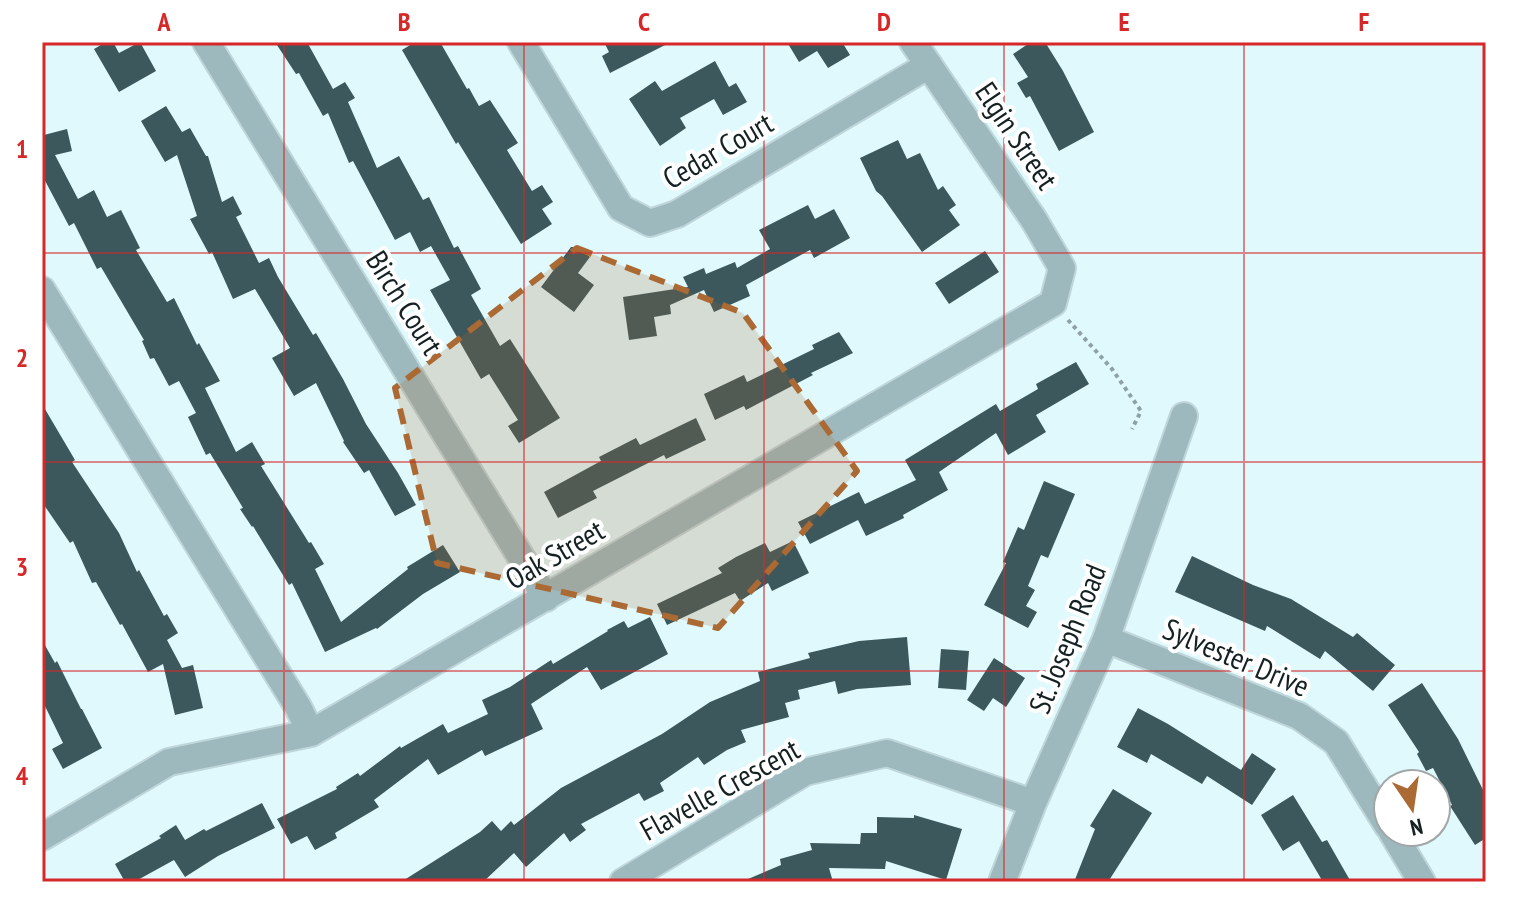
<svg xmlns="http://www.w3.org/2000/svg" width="1528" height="924" viewBox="0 0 1528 924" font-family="'PT Sans Narrow',sans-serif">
	<rect width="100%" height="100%" fill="#e0f9fd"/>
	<path fill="#3c585c" d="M106 42H113L119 53 140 42 156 71 119 92 94 49Z
		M275 42H307L333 89 345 82 355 98 348 102 377 168 399 156 423 200 429 197 454 248 458 246 481 289 471 295 500 346 510 339 560 418 519 443 508 426 518 420 489 374 481 379 430 290 450 280 431 246 420 252 410 232 395 240 353 161 349 163 328 113 323 116 299 73 296 74Z
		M415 42H440L467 89 469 88 479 106 490 100 518 143 507 150 532 191 542 185 553 202 542 209 552 224 521 244 458 142 456 144 402 50Z
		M604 42H671L610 73 602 56 609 52Z
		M787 42H842L850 55 828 68 817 51 799 62Z
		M1031 42H1045L1063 71 1094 132 1059 151 1030 96 1026 98 1017 83 1028 77 1013 54Z
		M715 61 729 87 736 83 747 102 723 115 714 99 680 118 686 128 660 146 629 99 655 81 662 91Z
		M166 106 182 132 190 128 206 156H208L222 202 233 196 242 214 236 217 259 263 269 258 278 277 313 335 316 333 343 379 366 424 398 473 416 505 395 516 369 470 364 473 343 442 344 441 316 383 294 396 272 358 290 348 255 289 233 299 212 252 209 254 190 219 197 216 177 155 165 162 141 121Z
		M67 129 72 151 55 155 78 199 94 190 107 217 121 210 140 248 136 250 167 302 174 298 197 345 199 343 220 381 205 388 236 452 252 442 265 464 261 466 309 543 311 542 324 564 315 569 341 622 408 569 407 567 443 545 460 572 423 594 377 629 376 628 325 652 292 583 289 585 253 526 252 527 240 509 243 508 210 453 206 455 188 417 196 413 179 381 169 386 154 358 150 359 142 341 144 340 101 267 97 269 74 223 69 226 42 175V132L44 135Z
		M898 140 907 159 920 153 938 190 943 186 956 205 949 210 960 225 922 252 882 196 876 191 860 158Z
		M808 205 815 219 834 209 850 238 814 258 810 250 746 285 750 296 714 312 704 290 670 305 671 314 654 317 657 336 629 340 623 297 688 287 683 277 704 268 706 274 735 262 737 268 770 249 759 230Z
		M571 247H578L590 257 578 273 594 285 574 312 541 287Z
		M985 251 999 272 949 304 935 283Z
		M839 332 853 353 811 373 813 375 746 410 744 406 715 420 704 394 744 375 747 382 814 349 812 345Z
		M1076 362 1089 384 1036 415 1046 432 1008 455 996 433 939 472 948 490 903 515 904 518 866 536 858 520 810 544 798 522 859 492 865 504 916 480 905 460 996 404 1000 411 1038 389 1036 384Z
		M42 404 75 460 72 462 119 533 137 572 139 570 164 616 167 614 178 633 167 640 182 668 193 665 203 708 175 715 163 664 148 672 122 624 120 625 96 582 92 583 73 541 70 543 42 502Z
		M696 418 706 440 666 459 664 455 593 491 597 498 558 518 544 492 601 461 599 457 636 438 640 445Z
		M1044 481 1075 494 1048 558 1041 555 1028 586 1035 590 1026 606 1037 612 1028 628 984 605 1006 563 1003 562 1018 527 1024 530Z
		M793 541 809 573 772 591 768 583 740 601 735 593 667 625 657 604 722 573 718 568 736 557 765 543 770 552Z
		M1192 556 1253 585 1291 599 1353 637 1357 633 1395 665 1373 691 1325 651 1320 659 1267 626 1265 631 1175 592Z
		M650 617 668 654 601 690 587 667 531 704 543 729 485 756 482 750 438 775 428 759 374 800 379 807 335 833 337 838 315 850 307 836 291 844 277 819 337 789 336 787 358 773 360 776 400 746 401 748 443 724 448 733 488 714 482 700 510 687 551 660 553 664 608 631 607 630 624 621 628 628Z
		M907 637 911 685 857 689 838 694 835 681 798 690 800 699 785 703 789 717 741 730 746 742 727 750 704 765 698 757 660 783 664 791 644 801 639 793 581 824 586 830 570 842 564 833 526 867 514 853 483 882H401L480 832 492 821 501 831 511 821 514 825 561 788 662 734 710 702 760 681 758 672 810 658 808 653 859 641Z
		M42 640 55 663 57 661 81 709H82L102 748 63 769 52 749 63 743 42 700Z
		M941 649 969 651 966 690 938 688Z
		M994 658 1025 678 1006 707 993 698 984 711 967 700Z
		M1422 683 1458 739 1486 796V838L1475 845 1450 806 1452 805 1433 768 1426 771 1417 754 1419 752 1388 705Z
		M1138 708 1168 724 1241 770 1252 753 1276 769 1252 805 1207 776 1202 784 1151 754 1147 763 1117 747Z
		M1113 789 1152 813 1108 882H1074L1095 829 1090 826Z
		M1293 795 1322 842 1327 840 1351 882H1323L1299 841 1283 851 1261 815Z
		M262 803 275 828 218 856 185 877 174 860 134 882H125L115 864 161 838 159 836 176 825 185 840 204 829 206 831Z
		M914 815 962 829 946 880 886 861 885 869 829 868 833 882H741L781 865 780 859 812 850 810 843 860 844 861 833H877V817L914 818Z"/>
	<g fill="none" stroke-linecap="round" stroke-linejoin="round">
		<defs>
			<path id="minor" d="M206 42 546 598
				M521 42 621 208 650 223 677 214 929 65
				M42 290 298 707 311 733
				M1106 639 1299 716 1336 742 1388 826
				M1392 832 1422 882
				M42 837 169 762 311 733 1053 303 1062 268 1034 220 913 42
				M623 882 805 772 887 753 1033 803
				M1002 882 1033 803 1106 639 1184 416"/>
		</defs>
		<use href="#minor" stroke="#bfd6da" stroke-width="30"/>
		<path stroke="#8ea2a5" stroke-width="4" stroke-dasharray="4 4" stroke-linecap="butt" d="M1068 320 1112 369 1141 411 1132 429"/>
		<use href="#minor" stroke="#9db9bd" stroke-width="26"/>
	</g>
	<path fill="#ab6934" fill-opacity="0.2" stroke="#ab6934" stroke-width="6" stroke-dasharray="16 10" stroke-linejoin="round" d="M577 248 743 313 857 471 718 628 437 563 395 388Z"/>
	<path fill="none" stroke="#d62828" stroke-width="2" stroke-opacity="0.55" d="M284 42V882M524 42V882M764 42V882M1004 42V882M1244 42V882M42 253H1486M42 462H1486M42 671H1486"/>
	<g text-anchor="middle" stroke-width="8" stroke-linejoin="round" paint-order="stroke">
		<g font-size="30" fill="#142022" stroke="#fff">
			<text transform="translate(1016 136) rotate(56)" y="10">Elgin Street</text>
			<text transform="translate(718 151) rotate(-30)" y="10">Cedar Court</text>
			<text transform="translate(404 303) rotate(58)" y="10">Birch Court</text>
			<text transform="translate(555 555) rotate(-30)" y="10">Oak Street</text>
			<text transform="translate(1068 639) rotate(-68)" y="10">St. Joseph Road</text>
			<text transform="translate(1236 658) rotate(23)" y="10">Sylvester Drive</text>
			<text transform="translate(720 790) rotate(-29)" y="10">Flavelle Crescent</text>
		</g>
	</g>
	<rect width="1528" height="924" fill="none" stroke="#ffffff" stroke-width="88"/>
	<g transform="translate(1412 808) rotate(167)"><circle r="38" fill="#ffffff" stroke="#a1a6a7" stroke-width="2"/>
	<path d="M0-6L14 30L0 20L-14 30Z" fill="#ab6934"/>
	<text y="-12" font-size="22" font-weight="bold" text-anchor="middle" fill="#142022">N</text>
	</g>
	<rect x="44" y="44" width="1440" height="836" fill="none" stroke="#d62828" stroke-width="3"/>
	<g font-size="26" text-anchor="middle" font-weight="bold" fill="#d62828">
		<text x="164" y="31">A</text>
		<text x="404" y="31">B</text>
		<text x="644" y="31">C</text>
		<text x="884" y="31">D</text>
		<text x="1124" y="31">E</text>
		<text x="1364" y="31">F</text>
		<text x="22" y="158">1</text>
		<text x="22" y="367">2</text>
		<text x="22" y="576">3</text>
		<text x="22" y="785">4</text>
	</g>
</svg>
